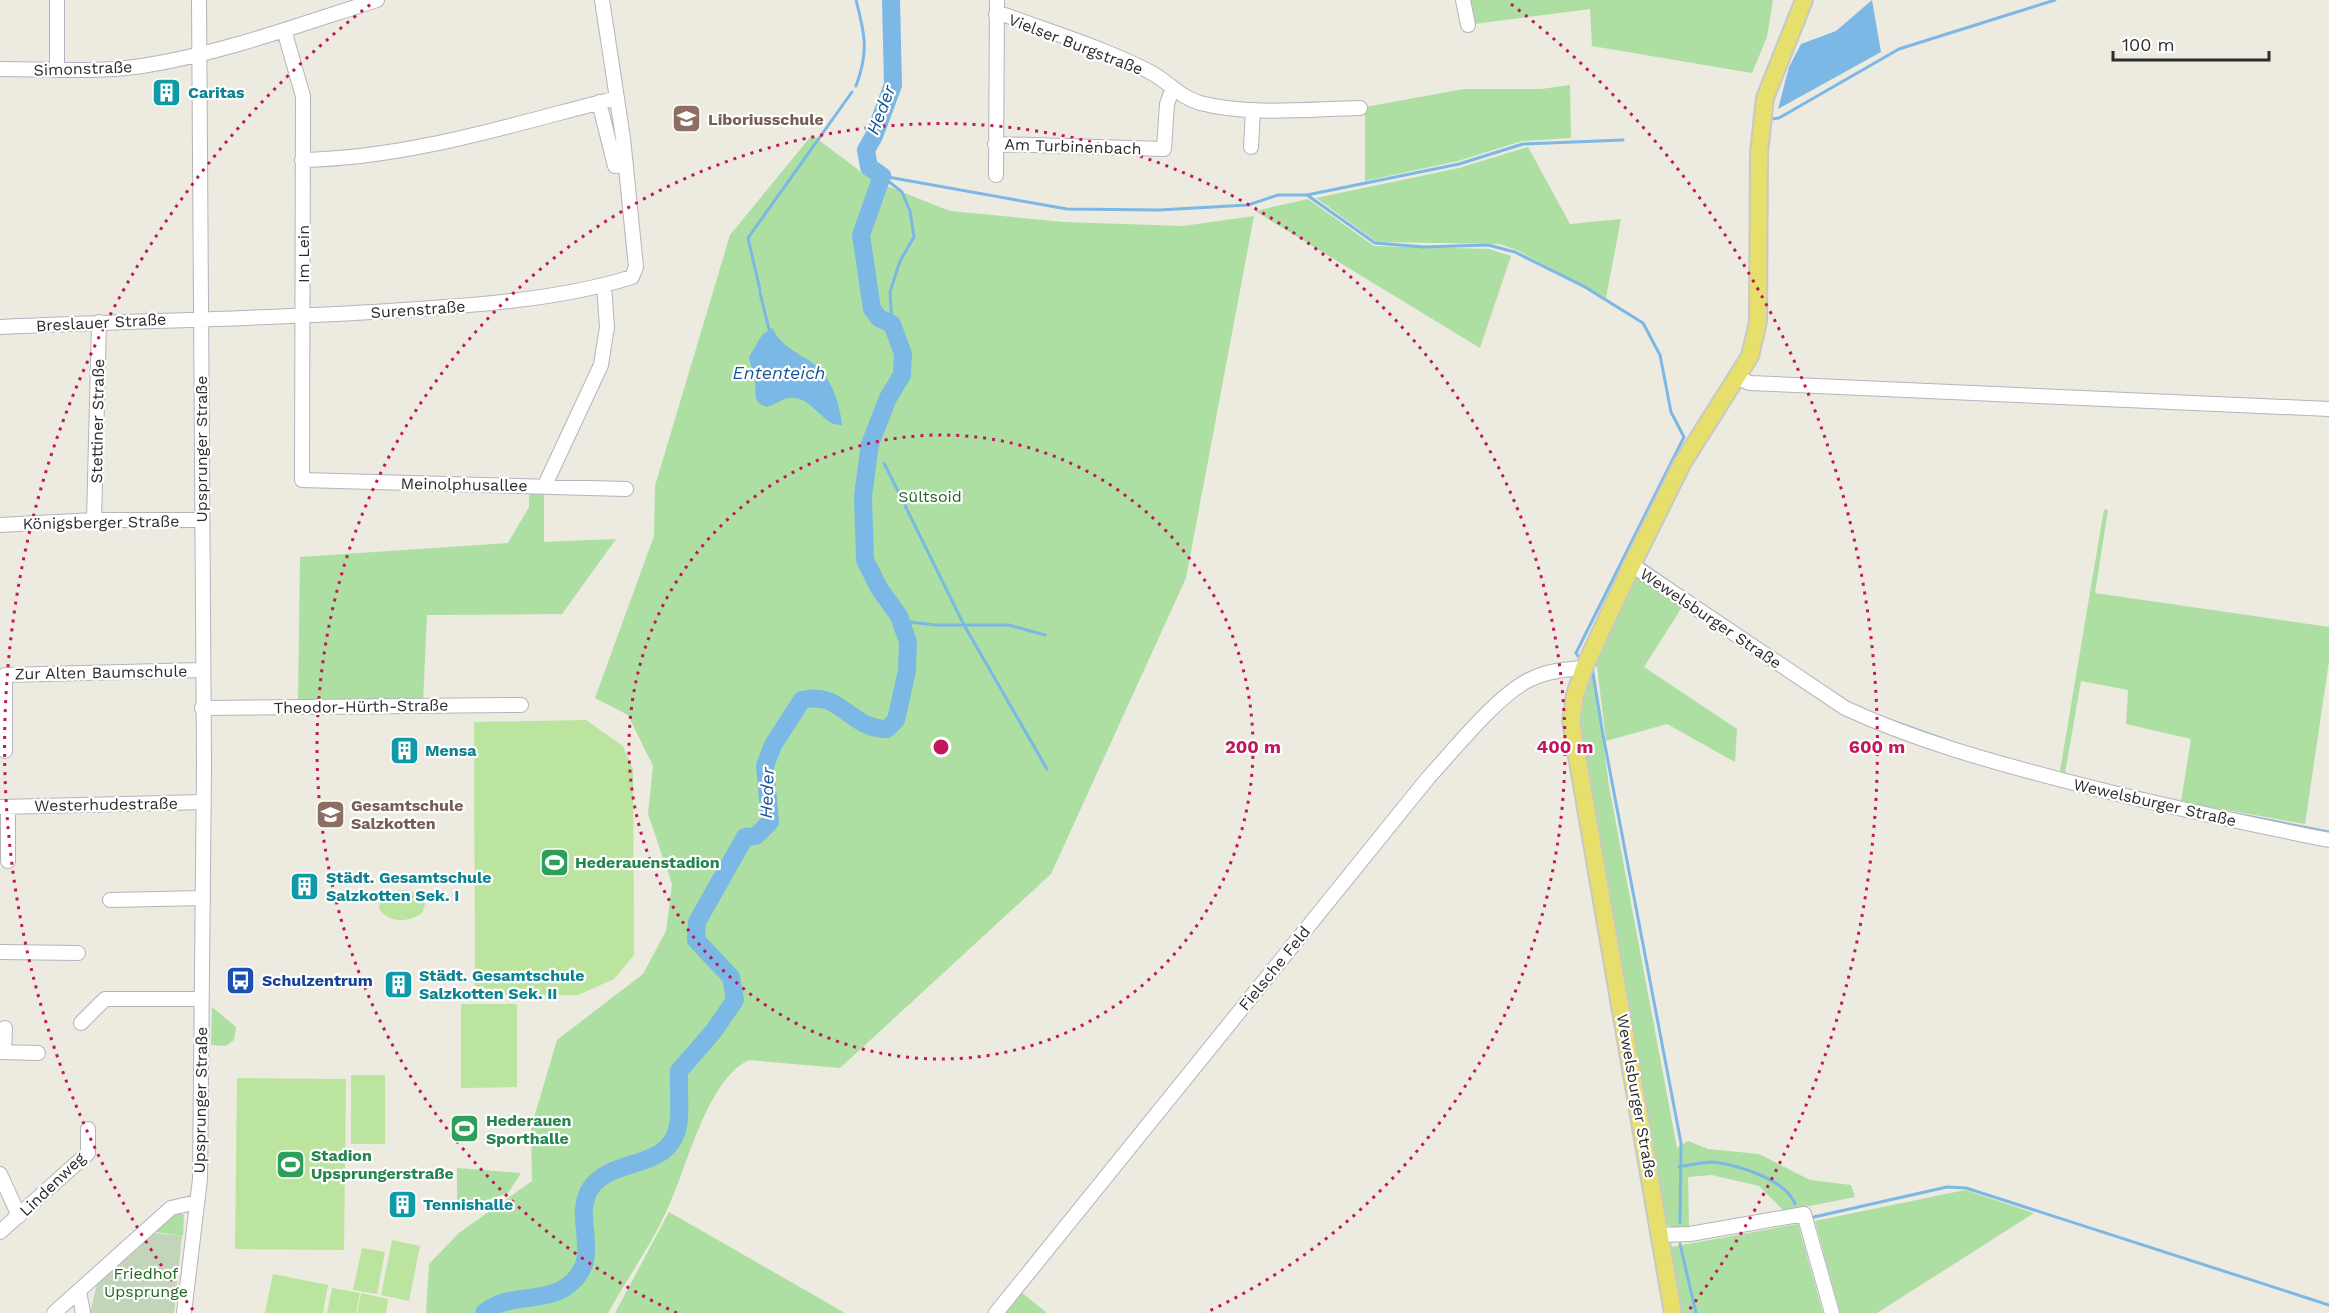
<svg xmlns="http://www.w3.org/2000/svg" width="2329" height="1313" viewBox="0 0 2329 1313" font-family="'Work Sans',sans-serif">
	<rect width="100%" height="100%" fill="#edeae0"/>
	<path fill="#acdfa1" d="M1469 0H1773L1767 37 1752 73 1592 46 1590 9 1474 24Z
		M1570 85 1571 138 1522 141 1458 161 1365 181V107L1464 89H1541Z
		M812 135 872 180 950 211 1063 222 1183 226 1254 216 1186 578 1051 874 840 1068 749 1060C706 1080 687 1169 667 1210 651 1245 627 1279 608 1313H426L429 1264 459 1233 532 1181 531 1128 557 1040 643 974 666 931 672 884 648 814 653 766 628 715 595 698 654 536 655 486 730 235Z
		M1528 147 1570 224 1621 219 1606 298 1517 250 1499 244 1377 242 1316 198 1459 168Z
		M1308 199 1374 246 1489 249 1511 256 1480 348 1255 211Z
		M529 488H544V542L616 539 562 614 427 615 423 703 298 702 300 557 508 543 529 507Z
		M2104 509 2108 510 2095 593 2329 627V661L2305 824 2181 802 2191 739 2126 724 2128 690 2081 681 2065 773 2060 771Z
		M1639 576 1684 604 1644 667 1737 729 1735 762 1667 724 1606 741 1598 675 1597 667 1593 664 1632 578Z
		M1590 671 1594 675 1609 786 1677 1148 1688 1141 1708 1149 1759 1154 1810 1180 1851 1185 1855 1197 1784 1211 1759 1186 1712 1175 1688 1177 1689 1227 1673 1228 1667 1224 1579 725 1583 689Z
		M212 1007 236 1027 234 1040 226 1046 211 1045Z
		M457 1168 521 1173 508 1193 469 1206 457 1213Z
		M1965 1190 2034 1213 1877 1313H1840L1815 1221Z
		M179 1212 184 1215 183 1236 156 1232 175 1213Z
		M669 1212 845 1313H615Z
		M1798 1224 1823 1313H1683L1671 1247Z
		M1021 1292 1047 1313H1004Z"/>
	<path fill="#c2d5b9" d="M155 1233 182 1236 174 1313H90L97 1284Z"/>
	<path fill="#bbe59e" d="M586 720 623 746 633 769 634 955 614 979 578 995H475L474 722Z
		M402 890 420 894 425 905 422 913C409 923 389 923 379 909L381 898 390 892Z
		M461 1004H517V1087L461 1088Z
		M351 1075H385V1144H351Z
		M237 1078 346 1079 344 1250 235 1249Z
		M392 1240 420 1246 409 1301 381 1295Z
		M362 1248 385 1252 377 1294 353 1290Z
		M273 1274 328 1285 323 1313H265Z
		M332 1288 360 1293 356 1313H327Z
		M361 1293 388 1299 386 1313H357Z"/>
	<path fill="#7cb8e6" d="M1872 0 1881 52 1778 109 1789 67 1801 44 1836 31Z
		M772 328C781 345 794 351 810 361 830 373 840 403 842 425 823 427 811 394 789 398 782 399 774 405 767 407 751 402 757 394 755 381 754 373 750 366 749 357L762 335Z"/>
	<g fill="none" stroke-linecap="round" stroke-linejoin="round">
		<path stroke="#7cb8e6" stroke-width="3" d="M856 86C869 51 865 35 856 0
			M1772 119 1779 118 1899 49 2055 0
			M882 176 1067 209 1159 210 1248 205 1278 195H1307L1375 243 1424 247 1488 245 1515 252 1585 287 1643 323 1660 355 1671 412 1684 437 1576 653 1580 659
			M883 177 902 192 910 211 914 237 900 261 890 292 892 324
			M1307 195 1459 164 1523 144 1623 140
			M760 290 748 238 852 92
			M760 293 769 329
			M884 463 964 625 1047 769
			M1643 564 1666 580
			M901 621 936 625H1009L1045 635
			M1592 667 1603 735 1681 1143 1680 1223
			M1892 721 1948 741
			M2236 814 2329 832
			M1679 1167C1690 1165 1702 1162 1713 1162 1738 1165 1785 1179 1795 1204
			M1814 1217 1947 1187 1966 1188 2329 1305
			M1680 1244 1696 1313"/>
		<path stroke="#7cb8e6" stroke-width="18" d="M484 1313C505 1293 542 1303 566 1287 606 1259 571 1221 590 1189 611 1156 669 1172 678 1126 681 1109 678 1089 679 1071L713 1032 735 1000 731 977 696 940 697 922 745 837 756 836 770 822 765 766 773 745 802 700C841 690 849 729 887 729L896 720 907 671 908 642 899 616 879 588 865 560 863 496 870 444 888 398 902 375 903 354 892 324 879 318 872 309 861 235 882 176 869 167 866 150 874 136 893 85 891 0"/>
		<defs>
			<path id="minor" d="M57 0V70
				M1463 0 1468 25
				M996 15H1005C1053 33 1104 48 1150 72 1168 81 1179 97 1200 103 1251 116 1308 109 1360 108
				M284 30 303 96 302 480 626 489
				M0 69C47 69 96 73 142 66 223 53 299 25 377 0
				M599 102 615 166 626 164
				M995 144 1164 149 1167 104 1172 90
				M1251 147 1253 110
				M302 160C409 158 514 124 617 98
				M996 175 997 0
				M0 327C130 321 260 319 390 311 466 306 560 300 632 277L636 267 623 138 602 0
				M1738 378 1750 383 2329 409
				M545 485 601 365 607 327 604 285
				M94 520 99 322
				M0 525 94 520H201
				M1632 565 1845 708C1914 740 1989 761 2062 780 2150 803 2239 822 2329 840
				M202 708 521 705
				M5 751V675L201 670
				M0 807 204 802
				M8 807V861
				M110 900 203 898
				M0 952 78 953
				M81 1023 105 999H201
				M0 1052 38 1053
				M4 1052 5 1028
				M0 1174 19 1216
				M0 1232 88 1153V1129
				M1661 1235 1690 1234 1804 1214 1832 1313
				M79 1291 83 1313
				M54 1313 171 1208 197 1202
				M184 1313 200 1179 204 765 199 0
				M996 1313 1428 778C1454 750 1498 694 1531 679 1548 671 1565 669 1584 668"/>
			<path id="major" d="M1673 1313 1571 721 1575 695 1584 668 1632 565 1682 464 1750 356 1758 322 1759 153 1765 98 1804 0"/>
		</defs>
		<use href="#minor" stroke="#b3b4bf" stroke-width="16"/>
		<use href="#major" stroke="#c8c8c8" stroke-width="20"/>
		<use href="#minor" stroke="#fff" stroke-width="14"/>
		<use href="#major" stroke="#e7df6b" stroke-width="16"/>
	</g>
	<g fill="none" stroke="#c2185b" stroke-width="3" stroke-dasharray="3 6">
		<circle cx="941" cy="747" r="312"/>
		<path d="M677 1313A624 624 0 1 1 1205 1313"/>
		<path d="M193 1310A936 936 0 0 1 371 4M1511 4A936 936 0 0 1 1689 1310"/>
	</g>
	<defs>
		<symbol id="building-square" viewBox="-11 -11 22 22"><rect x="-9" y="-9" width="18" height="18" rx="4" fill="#0f9aa8" stroke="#fff"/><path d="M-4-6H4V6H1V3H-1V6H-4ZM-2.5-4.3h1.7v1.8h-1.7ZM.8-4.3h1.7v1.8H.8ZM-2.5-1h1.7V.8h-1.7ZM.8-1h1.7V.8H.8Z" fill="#fff"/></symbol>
		<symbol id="school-square" viewBox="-11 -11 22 22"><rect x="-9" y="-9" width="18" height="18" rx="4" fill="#8d6e63" stroke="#fff"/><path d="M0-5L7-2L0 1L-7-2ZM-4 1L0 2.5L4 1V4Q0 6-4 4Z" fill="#fff"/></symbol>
		<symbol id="stadium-square" viewBox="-11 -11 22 22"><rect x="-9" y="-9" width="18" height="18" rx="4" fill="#2e9e5b" stroke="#fff"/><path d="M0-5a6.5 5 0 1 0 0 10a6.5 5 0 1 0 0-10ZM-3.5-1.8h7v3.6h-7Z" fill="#fff"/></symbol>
		<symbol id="bus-square" viewBox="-11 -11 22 22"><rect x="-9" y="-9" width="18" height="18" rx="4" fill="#1a4fb4" stroke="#fff"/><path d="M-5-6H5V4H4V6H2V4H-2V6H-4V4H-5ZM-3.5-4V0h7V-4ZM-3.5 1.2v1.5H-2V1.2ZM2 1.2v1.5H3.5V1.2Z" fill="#fff"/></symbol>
	</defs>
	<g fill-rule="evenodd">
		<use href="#building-square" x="150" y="76" width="33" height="33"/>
		<use href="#school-square" x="670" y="102" width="33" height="33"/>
		<use href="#building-square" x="388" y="734" width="33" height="33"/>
		<use href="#school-square" x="314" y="798" width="33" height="33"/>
		<use href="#stadium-square" x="538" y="846" width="33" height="33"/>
		<use href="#building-square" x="288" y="870" width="33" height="33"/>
		<use href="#bus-square" x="224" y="964" width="33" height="33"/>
		<use href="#building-square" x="382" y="968" width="33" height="33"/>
		<use href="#stadium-square" x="448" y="1112" width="33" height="33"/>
		<use href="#stadium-square" x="274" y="1148" width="33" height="33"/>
		<use href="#building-square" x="386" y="1188" width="33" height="33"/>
	</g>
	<g text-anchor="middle" stroke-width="4.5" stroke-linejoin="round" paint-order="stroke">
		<g font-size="16" fill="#2c2c2c" stroke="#fff">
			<text transform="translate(1076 44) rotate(21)" y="6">Vielser Burgstraße</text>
			<text transform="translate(83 68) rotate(-2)" y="6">Simonstraße</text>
			<text transform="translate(1073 146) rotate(2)" y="6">Am Turbinenbach</text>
			<text transform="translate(303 254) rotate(-90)" y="6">Im Lein</text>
			<text transform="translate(418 309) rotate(-4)" y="6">Surenstraße</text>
			<text transform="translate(101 322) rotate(-3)" y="6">Breslauer Straße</text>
			<text transform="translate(97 421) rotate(-89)" y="6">Stettiner Straße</text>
			<text transform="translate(201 449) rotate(-90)" y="6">Upsprunger Straße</text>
			<text transform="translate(464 484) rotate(1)" y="6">Meinolphusallee</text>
			<text transform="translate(101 522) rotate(-1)" y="6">Königsberger Straße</text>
			<text transform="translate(1711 618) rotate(34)" y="6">Wewelsburger Straße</text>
			<text transform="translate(101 672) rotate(-1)" y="6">Zur Alten Baumschule</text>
			<text transform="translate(361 706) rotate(-1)" y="6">Theodor-Hürth-Straße</text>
			<text transform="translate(2155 802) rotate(13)" y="6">Wewelsburger Straße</text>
			<text transform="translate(106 804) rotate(-1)" y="6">Westerhudestraße</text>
			<text transform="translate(1274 968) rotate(-51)" y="6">Fielsche Feld</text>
			<text transform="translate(1637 1096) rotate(80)" y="6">Wewelsburger Straße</text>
			<text transform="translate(200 1100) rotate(-89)" y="6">Upsprunger Straße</text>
			<text transform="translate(52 1184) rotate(-44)" y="6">Lindenweg</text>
		</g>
		<g font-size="16" font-weight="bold" fill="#0d838f" stroke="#fff" text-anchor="start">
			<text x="188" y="98">Caritas</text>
			<text x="425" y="756">Mensa</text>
			<text x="326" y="883">Städt. Gesamtschule<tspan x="326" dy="18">Salzkotten Sek. I</tspan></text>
			<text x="419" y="981">Städt. Gesamtschule<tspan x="419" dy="18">Salzkotten Sek. II</tspan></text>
			<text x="423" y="1210">Tennishalle</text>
		</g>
		<g font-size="16" font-weight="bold" fill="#785e54" stroke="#fff" text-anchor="start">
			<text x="708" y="125">Liboriusschule</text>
			<text x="351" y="811">Gesamtschule<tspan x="351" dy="18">Salzkotten</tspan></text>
		</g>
		<g font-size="16" fill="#236520" stroke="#fff">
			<text x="930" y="502">Sültsoid</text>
			<text x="146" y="1279">Friedhof<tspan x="146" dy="18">Upsprunge</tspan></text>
		</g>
		<g font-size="16" font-weight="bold" fill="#27864d" stroke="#fff" text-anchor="start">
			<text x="575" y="868">Hederauenstadion</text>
			<text x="486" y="1126">Hederauen<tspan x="486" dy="18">Sporthalle</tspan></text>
			<text x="311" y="1161">Stadion<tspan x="311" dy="18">Upsprungerstraße</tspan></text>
		</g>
		<g font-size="16" font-weight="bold" fill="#164399" stroke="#fff" text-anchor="start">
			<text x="262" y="986">Schulzentrum</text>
		</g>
		<g font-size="18" font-style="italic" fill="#185595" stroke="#fff">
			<text transform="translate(881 110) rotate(-69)" y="6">Heder</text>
			<text x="779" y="379">Ententeich</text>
			<text transform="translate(767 793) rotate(-88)" y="6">Heder</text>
		</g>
	</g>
	<circle cx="941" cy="747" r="9" fill="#c2185b" stroke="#fff" stroke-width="3"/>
	<g font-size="18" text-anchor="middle" font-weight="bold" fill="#c2185b" stroke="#fff" stroke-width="4.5" stroke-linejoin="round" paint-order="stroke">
		<text x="1253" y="753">200 m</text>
		<text x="1565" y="753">400 m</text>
		<text x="1877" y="753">600 m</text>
	</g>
	<path d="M2113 51v9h156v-9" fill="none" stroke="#2c2c2c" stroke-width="3"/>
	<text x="2122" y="51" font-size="18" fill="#2c2c2c" stroke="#ffffff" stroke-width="4.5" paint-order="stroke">100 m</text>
</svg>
